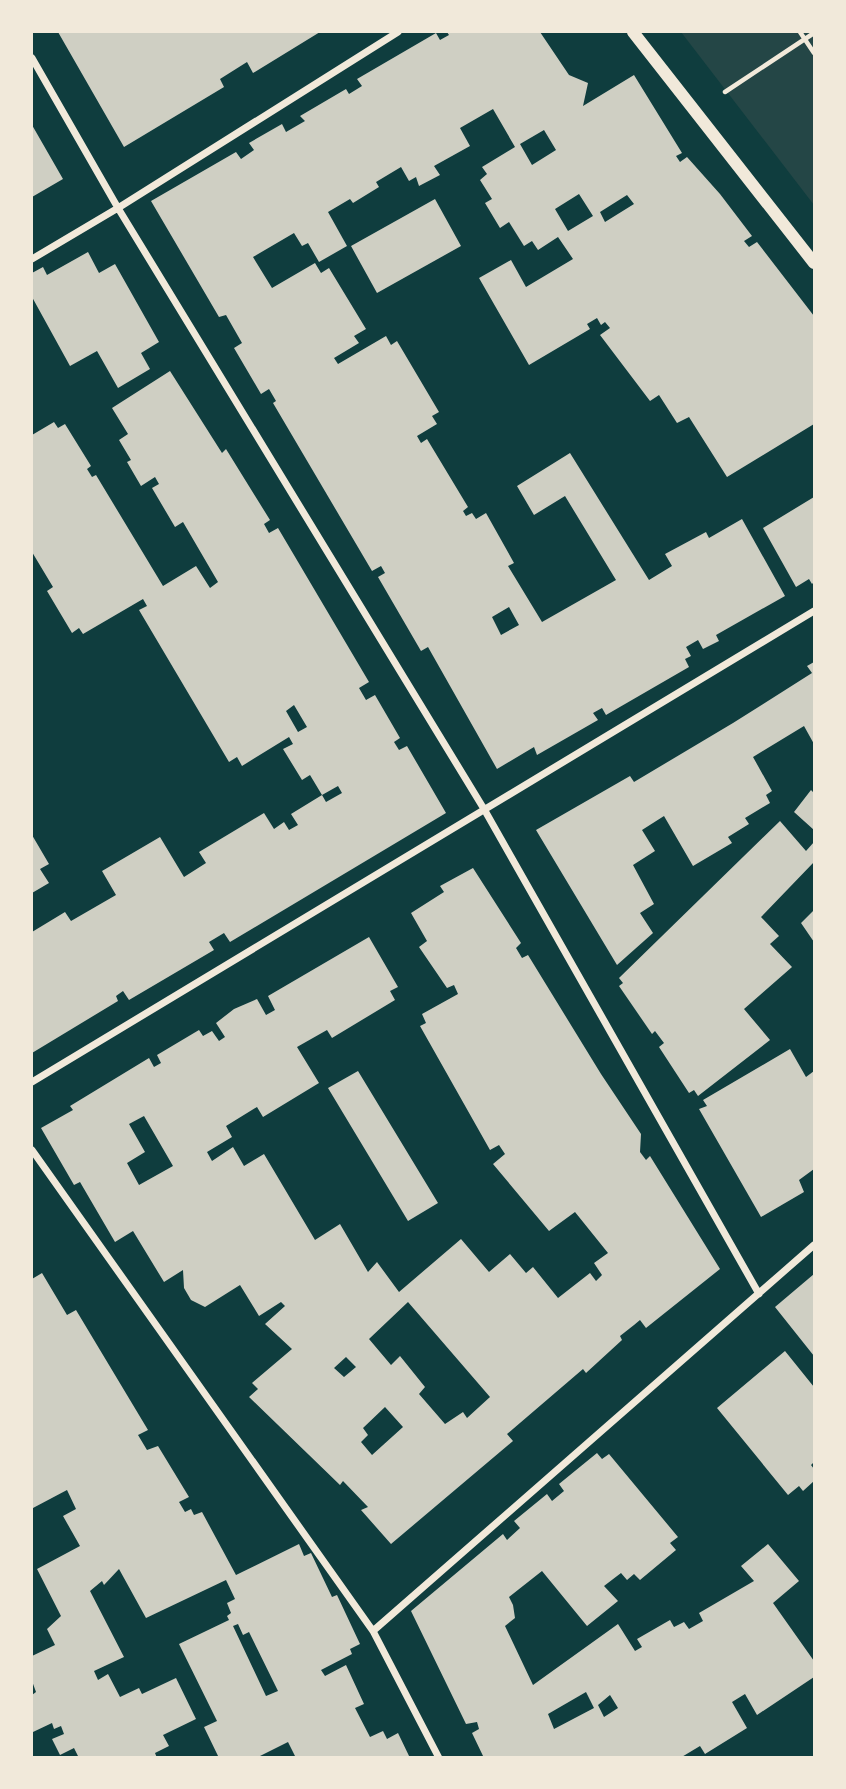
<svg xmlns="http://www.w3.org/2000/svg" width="846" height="1789" viewBox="0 0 846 1789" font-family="'Fira Sans',sans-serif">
	<rect width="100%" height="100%" fill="#0f3d3e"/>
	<path fill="#244646" d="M681 32H814V205Z"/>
	<path fill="#cfcfc3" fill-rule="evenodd" d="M58 32H320L253 73 247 62 220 79 224 87 124 147Z
		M447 32H540L569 75 588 83 583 106 634 75 682 153 676 156 680 162 687 157 720 194 752 236 744 241 749 247 757 242 814 316V424L727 477 689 417 677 423 659 395 650 401 600 335 610 328 605 322 601 325 597 318 587 324 590 329 529 365 479 278 511 260 526 287 573 259 558 237 538 250 532 241 524 246 509 222 500 228 485 203 492 199 480 180 487 174 482 167 515 147 493 109 460 128 470 146 434 166 440 175 419 186 416 177 409 181 401 167 376 182 379 187 353 203 350 199 328 212 347 246 319 262 308 243 302 246 294 233 253 257 272 288 315 263 321 273 329 268 366 329 354 336 359 343 334 358 338 364 386 336 391 345 397 341 439 412 432 416 437 424 417 436 421 443 427 439 468 507 463 511 466 516 472 513 476 519 486 513 514 563 508 566 542 622 616 580 565 496 534 515 517 486 570 453 649 580 672 566 665 554 706 532 709 538 742 519 785 596 716 635 719 641 703 649 698 640 686 647 691 656 685 659 689 667 606 715 602 708 593 713 598 720 537 755 534 747 497 769 428 647 421 651 378 577 385 573 381 566 372 571 273 403 276 401 269 389 261 394 234 348 242 343 226 315 219 317 151 201 236 152 241 159 254 150 249 143 282 124 286 132 305 121 300 116 346 89 349 94 362 86 357 79 436 33 440 40 449 35ZM544 130 556 150 532 165 520 144ZM579 194 593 216 568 231 555 209ZM627 195 634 204 605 222 600 212ZM509 607 519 625 501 635 492 617Z
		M32 125 63 179 32 197Z
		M435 199 461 246 377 293 351 246Z
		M88 252 99 273 115 264 159 342 141 353 150 369 118 388 97 351 70 366 32 297V273L43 267 47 275Z
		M170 371 222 453 226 449 270 520 264 524 269 533 278 528 369 682 359 688 366 700 375 695 400 738 394 742 399 750 407 746 446 813 230 942 224 933 209 942 214 950 129 1000 123 991 116 996 118 1001 32 1053V932L65 912 71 921 116 895 102 871 160 837 184 877 206 863 199 852 264 813 274 829 284 822 289 830 298 825 291 814 322 795 326 802 342 793 338 786 322 795 310 775 302 780 283 749 293 744 289 737 242 766 237 757 229 762 139 610 147 606 143 599 83 634 79 628 72 633 47 591 53 587 32 552V435L54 422 58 428 65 424 91 466 87 469 92 477 96 475 163 586 196 566 210 588 218 582 183 522 175 527 152 488 159 484 155 477 141 486 127 462 131 460 119 440 128 434 112 408ZM294 705 307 727 298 732 286 711Z
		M814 497V582L812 584 809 579 796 587 763 528Z
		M814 662V744L804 726 753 757 772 791 766 795 770 803 745 818 749 824 728 837 732 843 693 866 664 816 642 830 655 851 633 865 654 904 640 913 653 933 617 965 536 830 630 776 634 782 733 723 812 673 807 666Z
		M811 790 814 793V830L794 812Z
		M780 821 806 851 814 842V862L761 917 779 936 770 944 792 967 744 1009 770 1040 698 1096 694 1090 689 1093 659 1047 664 1043 655 1031 652 1034 619 986 623 983 619 978Z
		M32 835 49 864 40 869 49 883 32 893Z
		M473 868 521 943 516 948 522 958 528 955 601 1074 641 1134 640 1152 646 1160 650 1156 720 1269 646 1328 640 1320 634 1325 620 1336 622 1340 586 1373 583 1369 507 1434 513 1441 391 1544 361 1510 368 1507 343 1481 340 1485 249 1397 258 1389 252 1383 292 1349 265 1324 285 1306 281 1302 259 1316 240 1285 205 1307 191 1300 184 1288 183 1270 164 1282 133 1231 115 1242 80 1182 74 1185 41 1128 73 1110 70 1106 149 1058 154 1067 161 1063 157 1055 199 1030 203 1036 212 1031 219 1041 225 1037 216 1023 234 1009 257 999 266 1015 275 1010 268 996 369 937 398 987 390 991 395 1000 332 1038 327 1030 297 1047 319 1083 263 1117 257 1107 226 1126 232 1137 207 1152 212 1161 233 1147 244 1166 264 1154 315 1240 340 1224 368 1272 377 1262 399 1292 461 1239 489 1272 510 1254 526 1273 533 1267 558 1298 590 1273 596 1281 602 1275 594 1263 608 1253 575 1212 549 1231 493 1164 505 1154 499 1145 490 1150 420 1026 426 1023 422 1014 458 994 454 985 447 988 419 947 427 941 411 913 444 892 440 886ZM144 1116 173 1166 139 1185 127 1163 145 1152 129 1124ZM408 1302 490 1397 467 1418 463 1412 445 1424 419 1394 425 1387 400 1356 391 1365 369 1339ZM346 1357 356 1367 344 1377 334 1368ZM385 1407 403 1427 372 1455 361 1442 368 1435 363 1428Z
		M814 910V942L801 923Z
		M790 1049 806 1077 814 1071V1169L799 1180 804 1192 761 1217 699 1109 707 1106 703 1100Z
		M358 1071 438 1203 408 1221 328 1088Z
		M42 1273 67 1315 76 1310 148 1430 138 1435 147 1450 158 1446 189 1497 179 1502 185 1512 191 1509 194 1515 202 1512 236 1575 299 1544 304 1556 311 1553 332 1597 337 1595 360 1644 350 1649 352 1654 321 1670 325 1676 346 1665 364 1704 355 1708 370 1737 383 1731 387 1739 398 1733 410 1758H296L288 1742 256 1758H219L204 1727 217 1721 179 1644 229 1620 227 1616 231 1613 227 1603 235 1599 226 1580 146 1618 119 1569 104 1585 102 1581 90 1591 124 1657 94 1671 98 1680 108 1674 120 1697 139 1688 142 1694 176 1678 196 1719 163 1735 169 1746 155 1753 157 1758H79L74 1748 60 1755 52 1739 64 1734 61 1726 54 1729 52 1723 33 1732 32 1695 36 1692 32 1681V1656L55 1645 47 1629 61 1616 37 1569 80 1546 63 1516 76 1509 67 1490 33 1508 32 1506V1279ZM238 1624 243 1635 249 1632 278 1691 266 1696 233 1626Z
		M814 1274V1356L775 1307Z
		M785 1351 814 1387V1462L811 1465 814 1469V1481L803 1491 799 1486 788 1495 717 1408Z
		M597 1453 602 1459 609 1454 678 1537 670 1543 676 1550 640 1580 634 1574 627 1580 621 1573 604 1586 618 1601 587 1626 542 1571 509 1597 513 1605 515 1618 505 1626 533 1685 618 1624 635 1651 642 1647 637 1639 670 1620 674 1627 684 1622 689 1629 703 1621 699 1613 754 1581 741 1566 768 1544 799 1581 773 1603 814 1661V1677L757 1715 745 1694 732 1702 747 1728 705 1754 700 1746 680 1758H484L472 1733 479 1729 477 1722 466 1724 411 1611 503 1534 507 1540 520 1528 514 1521 547 1494 552 1501 564 1491 559 1484ZM586 1692 594 1708 554 1729 548 1714ZM610 1695 618 1708 604 1717 598 1705Z"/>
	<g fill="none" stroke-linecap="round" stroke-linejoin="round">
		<path stroke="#f1e9da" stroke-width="4.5" d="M800 32 814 53
			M725 92 814 33"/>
		<path stroke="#f1e9da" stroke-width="7" d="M32 58 118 208 484 809 759 1294
			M32 259 118 208 398 32
			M32 1082 814 611
			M32 1150 373 1631 439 1758
			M373 1631 814 1245"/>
		<path stroke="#f1e9da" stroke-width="12" d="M633 32 814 263"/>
	</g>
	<rect width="846" height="1789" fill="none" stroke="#f1e9da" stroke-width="66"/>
</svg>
